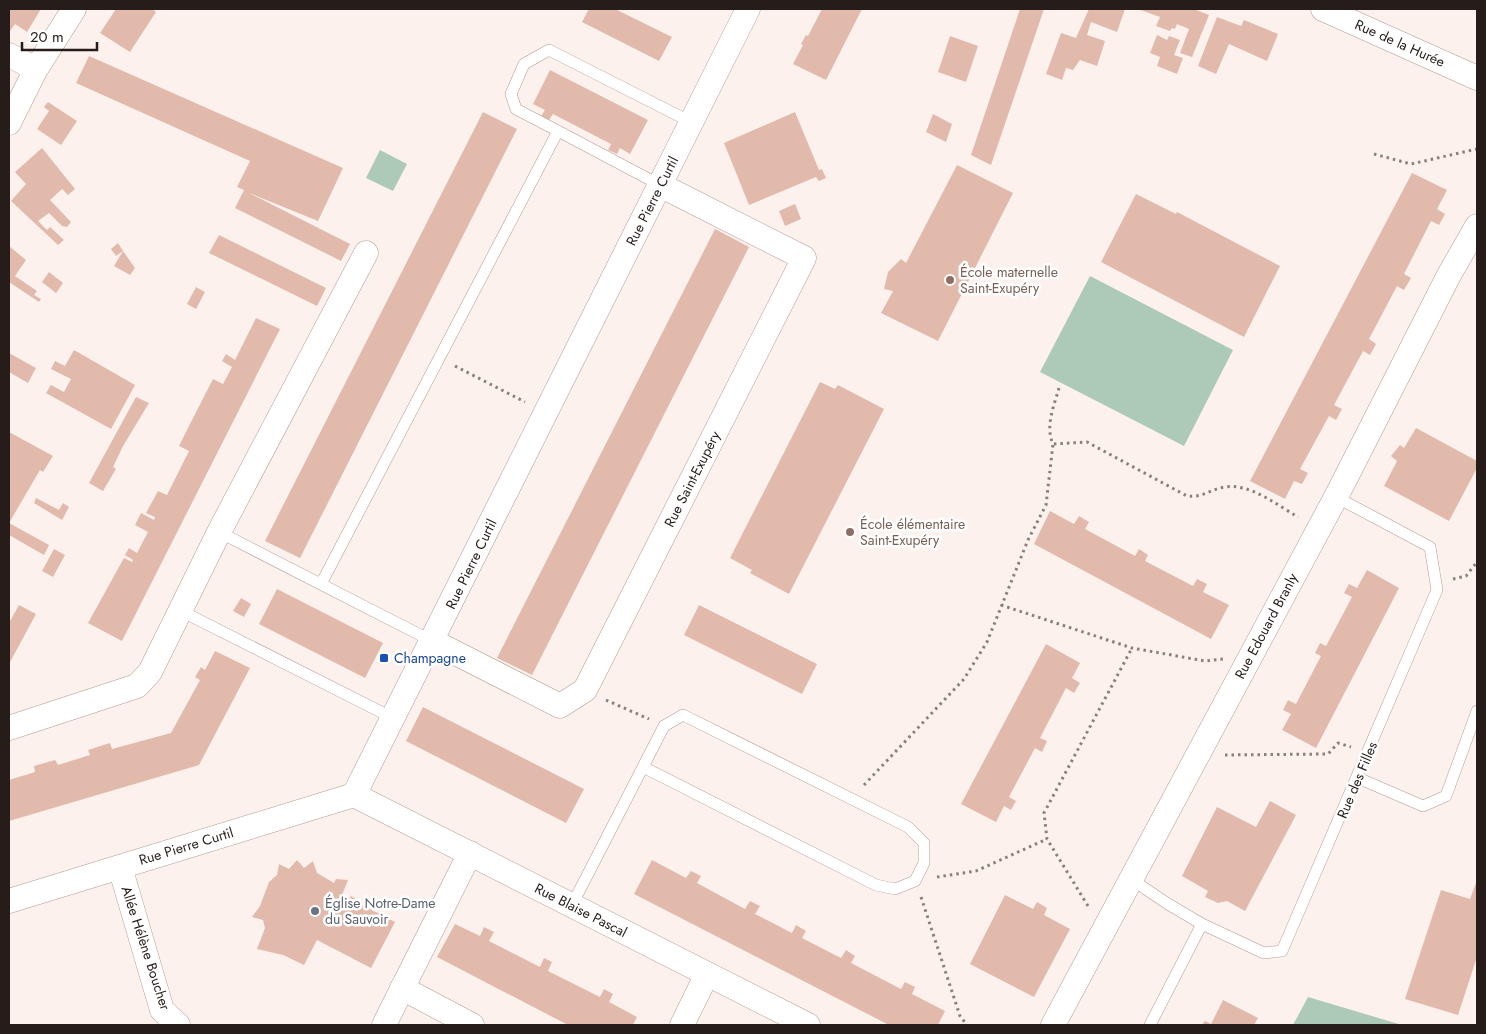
<svg xmlns="http://www.w3.org/2000/svg" width="1486" height="1034" viewBox="0 0 1486 1034" font-family="Jost,sans-serif">
	<rect width="100%" height="100%" fill="#fcf1ed"/>
	<path fill="#adc9b8" d="M380 150 407 164 393 191 366 178Z
		M1090 276 1233 350 1184 446 1040 372Z
		M1308 997 1402 1025H1293Z"/>
	<path fill="#e1baab" d="M9 9H41L27 32 15 24 10 31 9 30Z
		M116 9H152L156 12 130 52 100 33Z
		M589 9H615L672 37 659 61 582 22Z
		M822 9H862L826 80 793 64 803 45 801 44 806 35 808 36Z
		M1020 9H1044L991 165 971 155Z
		M1089 9H1125L1117 32 1091 22 1087 35 1105 41 1097 66 1080 60 1073 70 1066 68 1062 80 1046 74 1061 33 1076 38Z
		M1138 9H1194L1209 15 1192 57 1180 53 1189 29 1177 24 1175 29 1172 28 1170 31 1156 26 1160 17Z
		M1217 17 1241 26 1244 20 1278 34 1267 61 1229 44 1216 74 1198 66Z
		M1157 35 1167 40 1169 36 1180 40 1174 55 1183 58 1177 74 1157 66 1160 57 1150 53Z
		M950 36 978 46 966 82 938 72Z
		M89 56 343 168 318 221 249 193 350 244 341 261 235 208 244 190 237 187 250 161 76 83Z
		M550 70 648 120 630 154 620 148 617 154 608 150 611 144 553 114 549 120 541 116 545 110 533 104Z
		M48 102 77 121 61 145 37 129 49 111 44 107Z
		M483 112 517 129 300 558 265 541Z
		M795 112 819 170 822 169 826 178 819 181 816 177 749 205 724 143Z
		M933 114 952 124 946 142 926 132Z
		M42 148 75 189 68 195 62 189 50 200 71 222 67 227 62 226 49 213 38 221 47 230 50 227 64 240 58 245 11 201 26 184 15 172Z
		M957 165 1013 193 938 341 881 313 893 291 884 289 888 272 901 259 906 263Z
		M1412 173 1447 190 1437 209 1445 214 1439 225 1431 221 1404 274 1411 278 1404 290 1397 286 1369 339 1376 344 1370 355 1363 351 1334 405 1342 409 1336 420 1329 416 1300 469 1308 473 1302 484 1294 481 1285 499 1250 481Z
		M1136 194 1176 214 1177 212 1280 266 1244 337 1101 262Z
		M795 204 801 219 785 226 779 211Z
		M715 229 749 247 532 675 497 658Z
		M219 235 326 288 317 306 209 253Z
		M118 243 123 251 116 256 111 249Z
		M9 246 26 260 15 276 37 291 34 295 41 299 39 302 9 282Z
		M123 251 135 268 130 275 114 266Z
		M49 272 63 283 56 293 42 282Z
		M196 287 205 292 196 309 187 304Z
		M256 318 280 329 122 641 88 623 124 558 132 562 133 560 125 555 129 548 137 553 148 532 135 525 141 513 154 520 155 517 146 513 158 491 167 495 189 451 179 446 190 424 213 379 223 384 232 367 222 361 226 354 235 360Z
		M74 350 135 385 111 429 46 393 51 385 64 392 71 379 51 369 55 361 65 366Z
		M9 353 36 368 28 383 9 372Z
		M820 382 835 389 838 385 884 409 789 594 750 573 752 570 730 558Z
		M136 397 149 403 123 446 113 467 116 469 103 491 89 483Z
		M1416 428 1477 461V468L1449 521 1384 486 1397 461 1391 456 1400 445 1404 448Z
		M9 432 53 456 43 472 40 470 9 523 49 545 44 555 9 535Z
		M36 498 59 510 63 503 69 507 62 520 34 503Z
		M1050 511 1074 524 1079 516 1089 522 1085 529 1135 556 1139 549 1148 555 1145 561 1193 586 1197 579 1207 584 1203 592 1229 605 1211 639 1034 544Z
		M54 549 65 555 53 577 42 571Z
		M1367 570 1399 588 1316 748 1282 730 1291 714 1283 710 1288 700 1296 704 1321 656 1315 653 1320 643 1326 646 1352 597 1344 593 1349 584 1357 588Z
		M277 589 383 643 365 678 259 624Z
		M241 598 251 604 244 617 233 611Z
		M19 605 36 614 9 664V623Z
		M699 605 817 664 802 694 684 635Z
		M1046 644 1080 663 1072 678 1080 683 1074 693 1066 688 1040 738 1047 741 1042 752 1035 748 1009 797 1016 801 1011 810 1004 806 996 822 961 804Z
		M215 651 250 668 199 765 9 821V780L35 772 34 766 55 760 58 765 90 755 88 750 110 743 112 749 171 733 200 680 195 677 201 667 205 670Z
		M423 707 584 789 566 823 406 741Z
		M1270 801 1296 815 1245 911 1227 901 1218 903 1205 897 1208 891 1182 876 1217 807 1256 827Z
		M297 860 304 868 313 861 317 873 334 883 336 879 348 880 342 895 349 899 351 896 356 899 355 901 395 922 371 968 317 940 304 965 283 955 257 949 265 928 263 920 252 917 260 906 269 882 277 875 279 864 289 869Z
		M652 860 686 878 691 871 701 876 697 883 745 909 750 901 760 906 755 914 792 933 796 925 806 931 802 938 841 958 846 950 855 956 851 963 901 989 905 982 915 987 912 994 945 1011 938 1025H889L634 894Z
		M1477 880V957L1458 1015 1405 999 1441 890 1470 899Z
		M1005 895 1033 909 1037 902 1047 908 1044 915 1070 929 1034 997 970 964Z
		M455 924 480 936 484 927 494 932 489 941 540 967 544 958 552 962 548 971 600 997 604 989 613 994 609 1002 637 1017 633 1025H568L437 957Z
		M1223 1000 1258 1018 1254 1025H1202L1205 1021 1211 1024Z"/>
	<g fill="none" stroke-linecap="round" stroke-linejoin="round">
		<defs>
			<path id="lane" d="M558 131 516 109 511 94 524 64 549 50 691 122
				M219 532 432 641
				M321 584 558 131 660 185
				M181 611 393 718
				M1358 778 1423 806 1446 796 1477 711
				M1131 879 1168 904 1202 924 1264 953 1282 951 1437 590 1430 547 1336 497
				M572 905 664 726 683 715 908 827 924 843V863L915 881 895 889 876 885 643 767
				M1150 1025 1202 924"/>
			<path id="street" d="M1323 9 1477 78
				M9 55 36 69
				M9 123 36 69 74 9
				M432 641 560 706 585 690 804 258 660 185
				M9 728 137 686 150 672 219 532 366 253
				M354 795 808 1025
				M120 867 162 1010 178 1025
				M9 901 354 795 748 9
				M402 988 472 1025
				M384 1025 470 853
				M682 1025 707 974
				M1053 1025 1336 497 1449 275 1477 226"/>
		</defs>
		<use href="#lane" stroke="#b49a91" stroke-width="12"/>
		<use href="#street" stroke="#b49a91" stroke-width="25"/>
		<path stroke="#897f7b" stroke-width="3" stroke-dasharray="2.5 4" stroke-linecap="butt" d="M1374 154 1411 164 1477 149
			M455 366 525 402
			M1059 388C1054 406 1045 426 1053 444L1087 442 1187 496C1202 498 1211 489 1225 487 1250 483 1277 505 1298 517
			M1453 579 1466 576 1477 562
			M1001 605 1132 648 1205 661 1223 659
			M606 700 649 719
			M1225 755 1328 754 1338 743 1351 747
			M864 785 964 679 987 642 1028 540 1046 505 1053 444
			M937 877 976 871 1047 839
			M921 897 960 1016 967 1025
			M1088 906 1047 839 1044 813 1132 648"/>
		<use href="#lane" stroke="#fff" stroke-width="11"/>
		<use href="#street" stroke="#fff" stroke-width="24"/>
	</g>
	<g fill="#8d6e63" stroke="#fff" stroke-width="2">
		<circle cx="950" cy="280" r="5"/>
		<circle cx="850" cy="532" r="5"/>
	</g>
	<rect fill="#1a4fb4" stroke="#fff" stroke-width="2" x="379" y="653" width="10" height="10" rx="2.5"/>
	<circle fill="#6b7280" stroke="#fff" stroke-width="2" cx="315" cy="911" r="5"/>
	<g text-anchor="middle" stroke-width="5" stroke-linejoin="round" paint-order="stroke">
		<g font-size="14" fill="#261c19" stroke="#fff">
			<text transform="translate(1400 43) rotate(24)" y="5">Rue de la Hurée</text>
			<text transform="translate(652 201) rotate(-63)" y="5">Rue Pierre Curtil</text>
			<text transform="translate(692 479) rotate(-63)" y="5">Rue Saint-Exupéry</text>
			<text transform="translate(471 564) rotate(-64)" y="5">Rue Pierre Curtil</text>
			<text transform="translate(1266 626) rotate(-62)" y="5">Rue Edouard Branly</text>
			<text transform="translate(1357 780) rotate(-67)" y="5">Rue des Filles</text>
			<text transform="translate(186 846) rotate(-17)" y="5">Rue Pierre Curtil</text>
			<text transform="translate(581 910) rotate(27)" y="5">Rue Blaise Pascal</text>
			<text transform="translate(146 948) rotate(72)" y="5">Allée Hélène Boucher</text>
		</g>
		<g font-size="14" fill="#785e54" stroke="#fff" text-anchor="start">
			<text x="960" y="277">École maternelle<tspan x="960" dy="16">Saint-Exupéry</tspan></text>
			<text x="860" y="529">École élémentaire<tspan x="860" dy="16">Saint-Exupéry</tspan></text>
		</g>
		<g font-size="14" fill="#164399" stroke="#fff" text-anchor="start">
			<text x="394" y="663">Champagne</text>
		</g>
		<g font-size="14" fill="#5b616d" stroke="#fff" text-anchor="start">
			<text x="325" y="908">Église Notre-Dame<tspan x="325" dy="16">du Sauvoir</tspan></text>
		</g>
	</g>
	<rect width="1486" height="1034" fill="none" stroke="#261c19" stroke-width="20"/>
	<path d="M22 42v8h75v-8" fill="none" stroke="#261c19" stroke-width="2.5"/>
	<text x="30" y="42" font-size="15" fill="#261c19" stroke="#ffffff" stroke-width="4" paint-order="stroke">20 m</text>
</svg>
